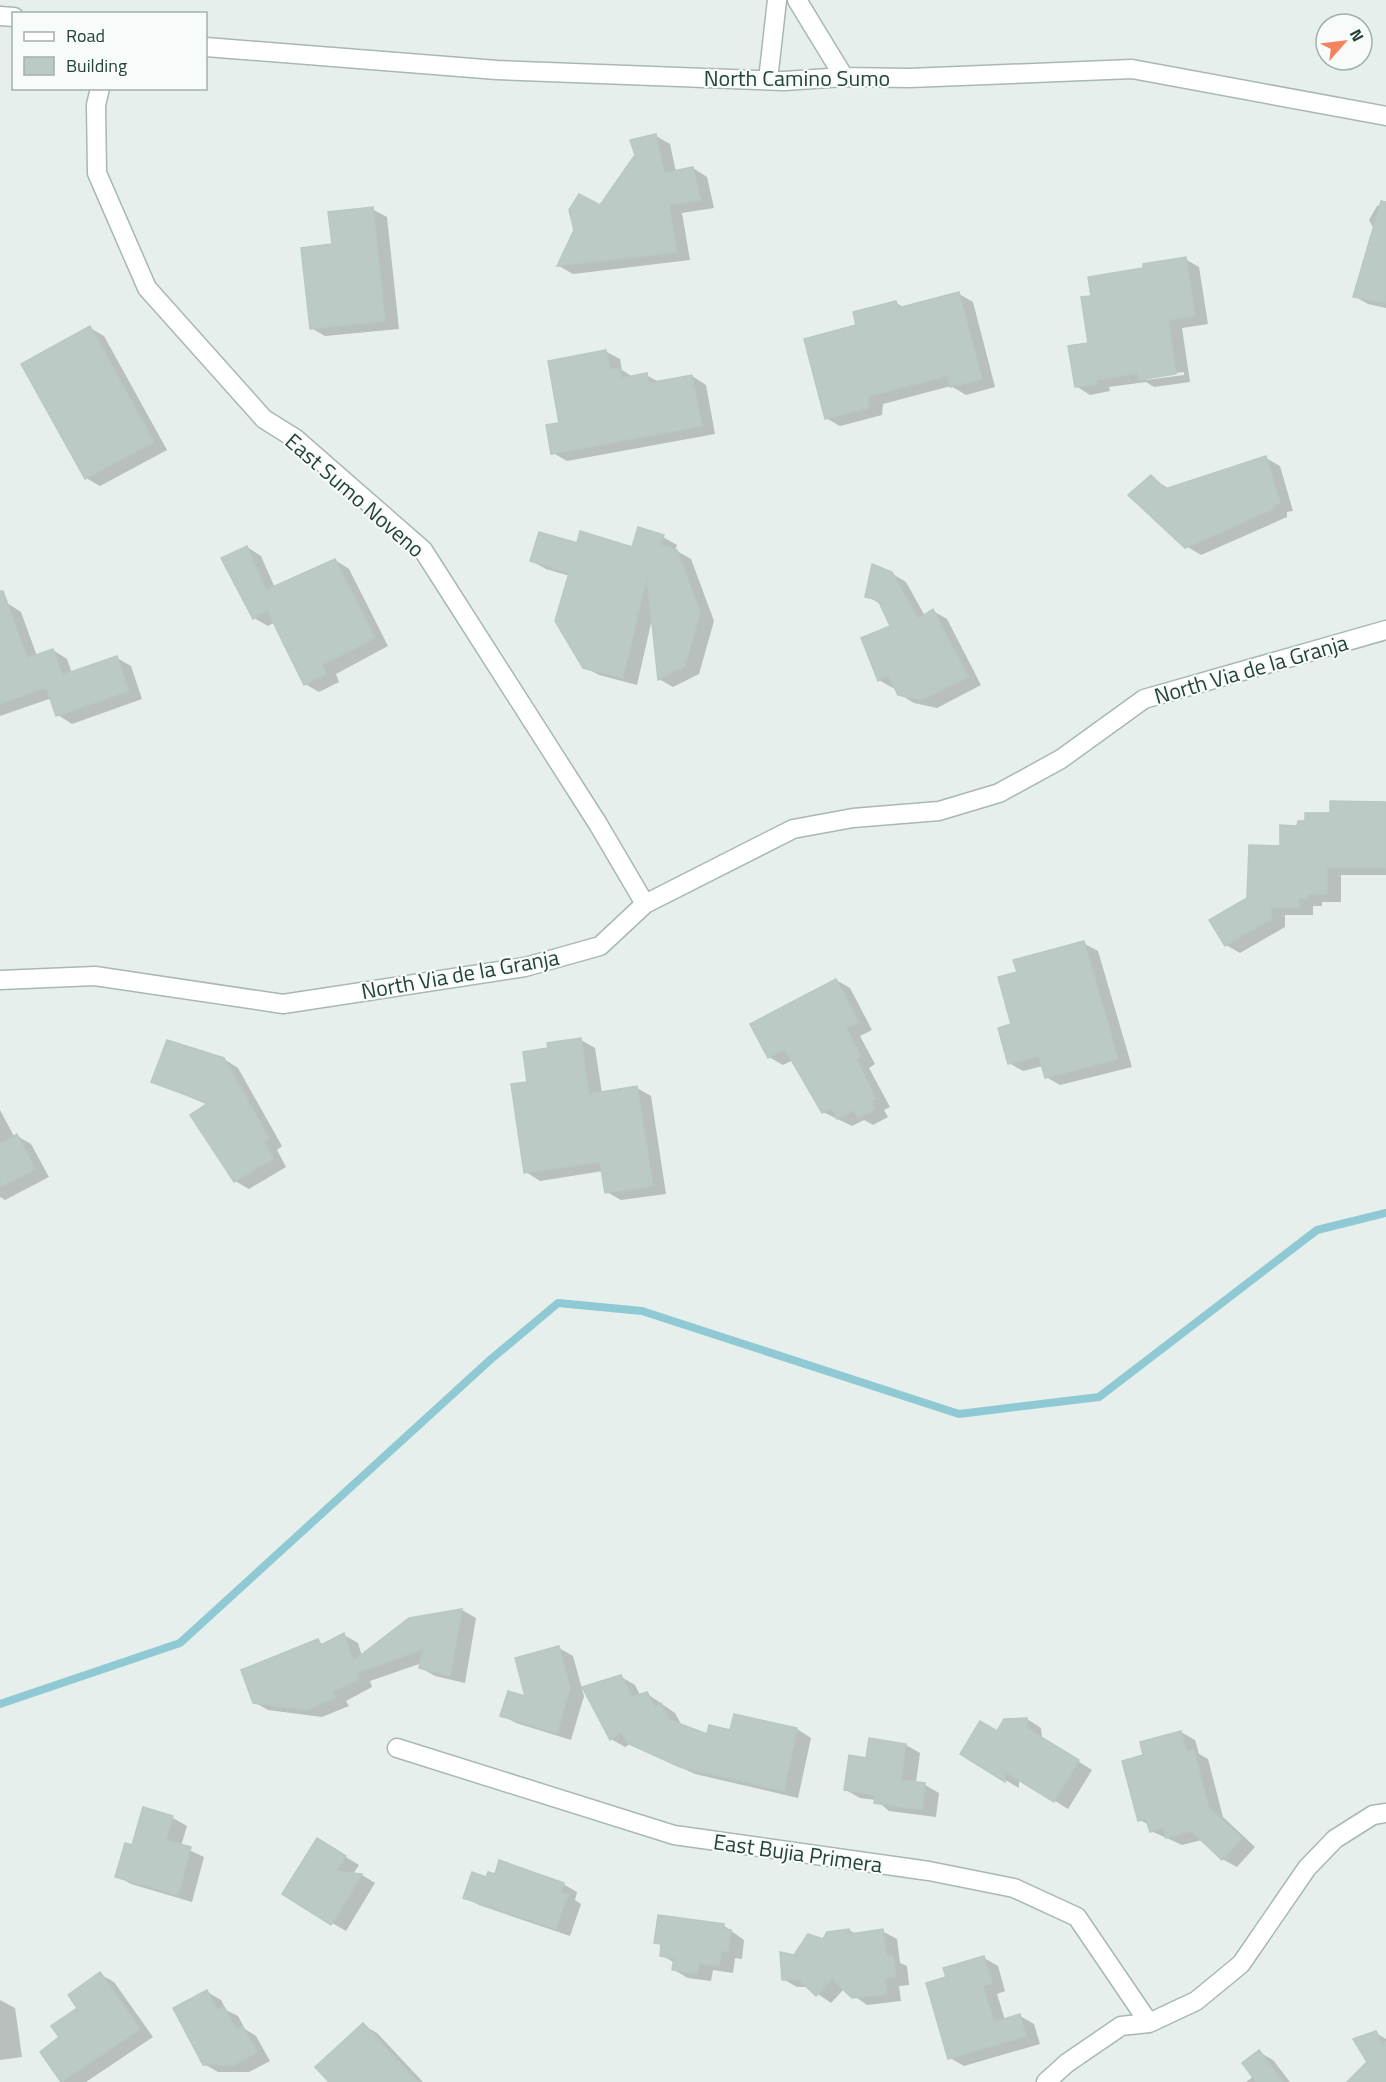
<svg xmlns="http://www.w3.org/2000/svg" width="1386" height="2082" viewBox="0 0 1386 2082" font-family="'Titillium Web',sans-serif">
	<rect width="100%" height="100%" fill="#e6efeb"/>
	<path fill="#0003" fill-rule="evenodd" d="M656 136 670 144 676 172 693 168 707 177 714 208 682 213 690 260 573 274 559 266Z
		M1384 203 1386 204V308L1368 304 1354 296 1374 229 1369 220 1377 206Z
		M372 209 387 217 399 329 325 336 311 328 334 246Z
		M1185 259 1199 267 1208 324 1182 328 1190 382 1154 387 1146 382 1109 387 1110 391 1090 395 1076 386 1090 344 1093 297 1145 270ZM1184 372V375L1146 380 1144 377Z
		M959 294 973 302 995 387 966 395 951 386 883 404 882 415 840 426 826 418 858 326 896 303 905 308Z
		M90 328 104 336 167 450 100 486 86 478Z
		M605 351 620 359 622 370 633 377 646 375 659 382 692 376 706 385 715 434 567 461 553 453 561 424Z
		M1266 458 1280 466 1293 511 1287 512V517L1201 555 1186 546 1151 477 1169 489Z
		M663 537 677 545 675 550 691 559 714 621 699 674 673 687 659 679 652 619 637 685 599 675 584 667 570 576 546 569 532 561 578 545 634 548Z
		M247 547 261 556 275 588 335 560 349 569 388 646 336 674 339 682 319 692 305 684 275 622 268 626 254 618Z
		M891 573 906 582 925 616 933 611 947 619 981 685 937 708 914 703 899 694 896 687 893 688 879 680 892 627 882 605 867 596Z
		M7 603 21 612 37 656 53 650 67 659 72 673 117 658 131 666 142 699 72 724 58 715 52 698 0 716V606Z
		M1386 804V875H1341V902H1322V906H1313V915H1285V927L1240 953 1226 945 1249 899 1281 848 1299 827 1331 815Z
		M1083 943 1098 951 1132 1067 1060 1085 1046 1077 1043 1066 1023 1071 1009 1063 1019 973Z
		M836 980 850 988 872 1030 860 1036 875 1064 869 1068 890 1107 884 1110 888 1117 873 1125 864 1120 852 1126 823 1112 793 1060 783 1065 769 1057Z
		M581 1040 595 1048 602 1093 637 1088 651 1096 666 1194 621 1200 607 1192 603 1171 540 1181 526 1172 529 1083 550 1049Z
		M224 1059 238 1068 282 1146 277 1150 286 1167 249 1189 235 1181 208 1105 153 1081Z
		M0 1110 15 1138 17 1136 31 1144 49 1177 5 1200 0 1197Z
		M462 1610 476 1618 465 1683 435 1676 421 1668 422 1663 370 1681 372 1687 346 1701 349 1706 322 1717 268 1710 254 1702 318 1641 324 1645 344 1635 358 1643 362 1656Z
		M559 1648 573 1656 584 1696 571 1740 516 1723 502 1715 528 1699Z
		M621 1677 635 1685 640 1695 646 1693 675 1713 682 1726 708 1736 731 1731 735 1716 797 1729 811 1738 798 1798 695 1774 630 1744 625 1747 611 1739Z
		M1027 1719 1041 1728 1042 1738 1092 1770 1068 1809 1019 1778V1788L962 1754Z
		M1181 1732 1195 1740 1199 1754 1208 1759 1223 1817 1255 1847 1237 1867 1222 1859 1202 1840 1182 1845 1151 1831 1149 1825 1140 1820 1145 1756Z
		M906 1745 920 1753 916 1783 925 1785 939 1793 936 1817 889 1811 876 1800 860 1798 846 1790 867 1759Z
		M144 1809 173 1818 187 1826 181 1846 204 1857 192 1902 131 1884 117 1876 133 1847Z
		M331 1848 359 1865 353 1874 362 1875 375 1883 346 1931 332 1923Z
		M487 1879 563 1884 577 1892 575 1900 581 1904 570 1936 479 1905 465 1897Z
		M723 1925 744 1940 742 1959 735 1958 733 1973 713 1970 711 1981 688 1978 674 1970 675 1963 661 1955 663 1946 656 1942Z
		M849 1930 856 1934 882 1931 897 1939 900 1963 907 1966 909 1985 899 1986 901 2001 867 2005 844 1989 831 2003 808 1987H797L783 1979 795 1957Z
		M984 1958 998 1966 1005 1991 997 1994 1005 2020 1020 2016 1034 2024 1040 2044 964 2066 950 2058 948 1978Z
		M100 1974 114 1982 153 2037 86 2082H64L62 2081 79 2008Z
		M207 1992 221 2000 226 2010 238 2016 245 2029 256 2036 270 2061 249 2072H218L204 2064Z
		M0 2000 15 2008 22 2057 0 2060Z
		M363 2025 377 2033 423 2082H331Z
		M1376 2033 1386 2039V2082H1349L1369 2062Z
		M1259 2052 1273 2060 1290 2082H1246L1254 2076Z"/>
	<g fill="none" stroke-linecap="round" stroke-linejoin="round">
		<path stroke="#8ec9d4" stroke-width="8" d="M0 1704 180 1643 490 1360 558 1303 642 1311 959 1414 1099 1397 1317 1230 1386 1213"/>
	</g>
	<path fill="#bbcac4" stroke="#b8c9c2" stroke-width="1.5" d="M656 134 664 173 693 167 701 200 669 205 677 252 557 266 574 230 569 210 579 194 600 205 635 155 630 140Z
		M1381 201 1386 202V303L1353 297Z
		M373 207 385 321 310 329 301 248 332 244 328 212Z
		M1186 257 1195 316 1168 320 1176 374 1139 380 1138 373 1096 380 1097 384 1075 387 1068 346 1088 343 1081 297 1091 296 1088 277 1143 268V264Z
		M959 292 982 379 950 387 947 376 869 396 868 408 825 419 804 339 856 325 853 312 896 301 898 308Z
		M90 326 154 442 85 479 21 364Z
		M606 350 610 370 620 368 622 378 647 373 648 383 692 375 702 426 551 454 546 425 559 423 548 361Z
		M1266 456 1280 503 1273 505V509L1185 548 1128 495 1151 475 1165 489Z
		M638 527 664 535 661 545 677 550 700 612 685 666 658 680 647 576 623 678 583 668 555 621 569 573 530 561 539 532 577 543 580 531 632 547Z
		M247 546 266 590 335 559 375 638 322 665 326 674 304 685 267 610 253 619 221 558Z
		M872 564 892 572 918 619 933 609 968 677 922 700 898 695 888 675 878 681 861 638 890 626 878 600 865 597Z
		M0 591H3L27 658 53 649 62 675 117 656 129 691 56 716 46 687 0 704Z
		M1330 801 1386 802V868L1327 867V894H1308V899L1299 898V908H1271V919L1225 946 1209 920 1247 898 1249 845 1280 846V825L1297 826 1298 821H1305V813H1330Z
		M1084 941 1118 1059 1045 1078 1039 1056 1008 1064 998 1028 1011 1024 998 977 1017 972 1013 960Z
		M836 979 859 1022 846 1028 861 1056 856 1059 876 1099 871 1101 875 1109 858 1118 854 1110 837 1119 831 1108 822 1113 785 1049 768 1058 750 1024Z
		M581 1038 589 1094 637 1086 653 1186 605 1193 600 1162 524 1173 511 1084 527 1082 523 1052 548 1048 547 1043Z
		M167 1040 224 1058 269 1138 264 1142 273 1159 234 1182 190 1115 208 1103 151 1082Z
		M17 1134 35 1169 0 1187V1144Z
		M462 1609 450 1676 419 1668 423 1649 357 1673 359 1679 332 1692 335 1698 307 1710 253 1703 241 1670 318 1639 321 1645 344 1633 353 1661 409 1618Z
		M559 1646 570 1688 557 1733 500 1716 508 1691 525 1696 515 1658Z
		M621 1675 632 1697 647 1692 655 1707 661 1703 670 1720 707 1734 709 1725 730 1730 734 1714 797 1728 784 1791 680 1767 629 1744 621 1732 610 1740 582 1687Z
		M1027 1718 1028 1729 1079 1760 1054 1802 1005 1772V1782L960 1754 980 1721 997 1731 1004 1719Z
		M1181 1731 1187 1752 1194 1750 1209 1808 1242 1838 1222 1860 1191 1831 1166 1838 1163 1828 1150 1832 1146 1819 1138 1821 1122 1761 1143 1755 1140 1742Z
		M869 1738 906 1744 901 1780 925 1783 922 1810 874 1803 875 1795 844 1790 849 1755 866 1758Z
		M143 1807 173 1816 166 1840 191 1847 178 1895 115 1877 125 1843 132 1845Z
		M317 1838 346 1856 336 1871 362 1874 331 1925 282 1894Z
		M499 1860 564 1883 561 1892 568 1894 556 1929 463 1898 472 1872 486 1877 488 1872 495 1874Z
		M658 1915 724 1924 723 1929 731 1930 728 1952 721 1951 719 1966 699 1963 697 1974 672 1970 674 1958 660 1956 661 1944 654 1943Z
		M849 1929 850 1934 883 1929 886 1955 893 1957 896 1977 885 1978 887 1994 852 1998 832 1979 816 1996 798 1979 782 1980 780 1952 794 1955 808 1934 823 1939 827 1932Z
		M984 1956 992 1983 983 1986 994 2022 1020 2014 1026 2036 948 2059 926 1983 946 1977 943 1968Z
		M100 1972 140 2029 61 2082 40 2052 59 2037 51 2026 77 2008 68 1995Z
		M207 1990 217 2010 224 2007 237 2031 242 2026 257 2052 234 2065H203L173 2008Z
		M363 2023 418 2082H329L315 2067Z
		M1376 2031 1383 2045 1386 2042V2082H1347L1367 2062 1353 2039Z
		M1259 2050 1283 2082H1256L1242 2063Z"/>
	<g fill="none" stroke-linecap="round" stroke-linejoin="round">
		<defs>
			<path id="street" d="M797 0 844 77
				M0 16 14 17
				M206 47 497 70 784 81 844 77 910 78 1132 69 1386 116
				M768 80 777 0
				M100 88 96 105 97 173 147 288 264 419 296 439 423 550 598 824 645 904
				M0 980 95 976 283 1004 525 967 600 946 645 904 793 829 853 818 939 811 999 793 1061 759 1144 699 1386 630
				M397 1748 674 1835 929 1871 1014 1888 1077 1917 1149 2023
				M1046 2082 1067 2063 1121 2026 1149 2023 1196 2001 1241 1964 1307 1868 1335 1839 1373 1815 1386 1813"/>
		</defs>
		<use href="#street" stroke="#a8b8b2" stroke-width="21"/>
		<use href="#street" stroke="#fff" stroke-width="18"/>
	</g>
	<g text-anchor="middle" stroke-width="4.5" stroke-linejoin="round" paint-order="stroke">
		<g font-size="22" fill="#24423a" stroke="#f7fbf9">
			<text x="797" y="86">North Camino Sumo</text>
			<text transform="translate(355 495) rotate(41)" y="8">East Sumo Noveno</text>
			<text transform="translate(1251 669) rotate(-16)" y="8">North Via de la Granja</text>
			<text transform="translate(460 974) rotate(-10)" y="8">North Via de la Granja</text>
			<text transform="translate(798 1853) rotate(8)" y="8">East Bujia Primera</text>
		</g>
	</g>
	<rect x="12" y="12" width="195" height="78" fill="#f7fbf9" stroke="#a3b1ad" stroke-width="1.5"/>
	<rect x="24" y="32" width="30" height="9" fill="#ffffff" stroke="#a3b1ad" stroke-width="1.5"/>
	<text x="66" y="42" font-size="18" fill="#24423a">Road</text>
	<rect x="24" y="57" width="30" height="18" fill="#bbcac4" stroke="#a3b1ad" stroke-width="1.5"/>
	<text x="66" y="72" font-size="18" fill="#24423a">Building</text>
	<g transform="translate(1344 42) rotate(62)"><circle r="28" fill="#f7fbf9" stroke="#a3b1ad" stroke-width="1.5"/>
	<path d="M0-4.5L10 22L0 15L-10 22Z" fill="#f4845f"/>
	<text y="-9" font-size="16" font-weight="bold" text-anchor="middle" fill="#24423a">N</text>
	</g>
</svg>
